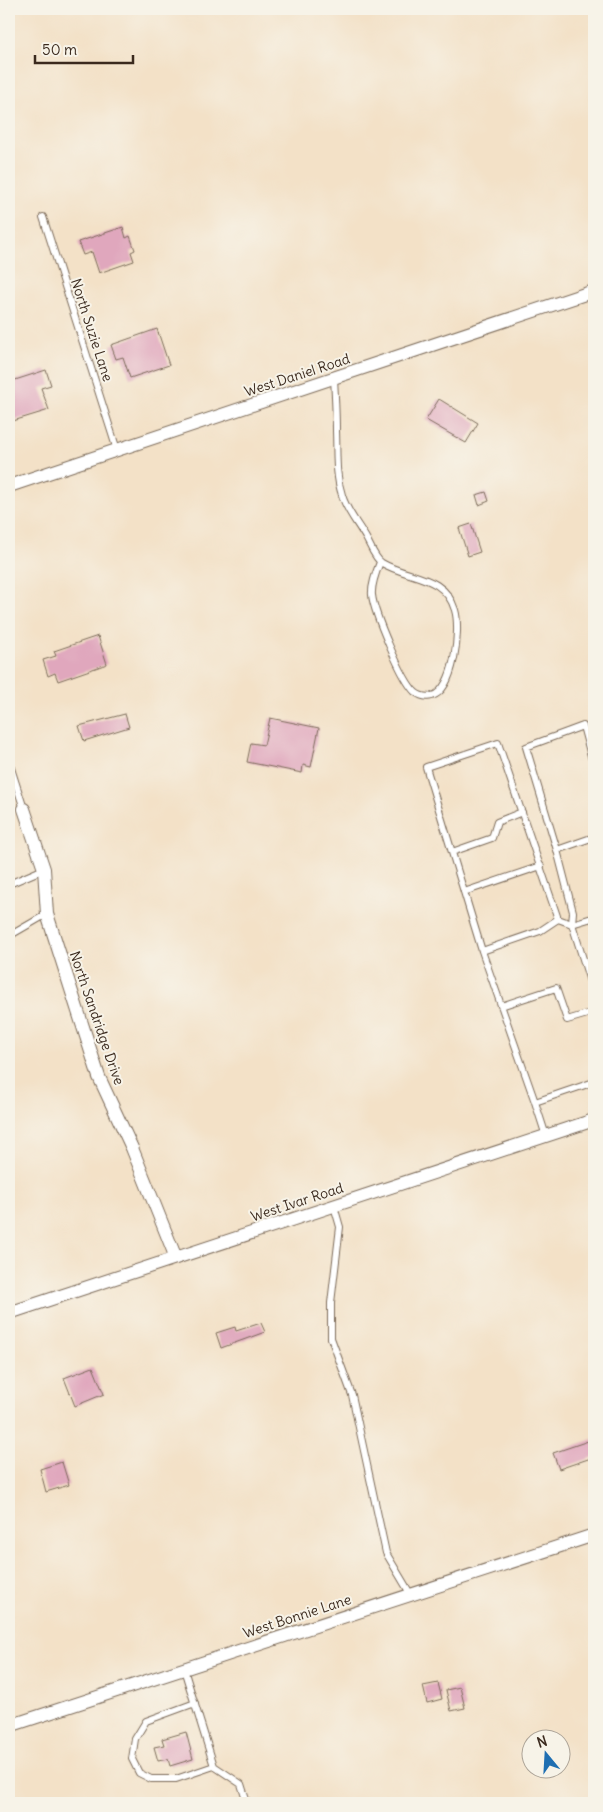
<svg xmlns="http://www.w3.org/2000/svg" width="603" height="1812" viewBox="0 0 603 1812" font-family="Delius,sans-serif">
	<rect width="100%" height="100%" fill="#f7f3e8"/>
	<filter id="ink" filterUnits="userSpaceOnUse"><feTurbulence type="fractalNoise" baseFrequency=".02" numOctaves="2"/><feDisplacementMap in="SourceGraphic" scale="10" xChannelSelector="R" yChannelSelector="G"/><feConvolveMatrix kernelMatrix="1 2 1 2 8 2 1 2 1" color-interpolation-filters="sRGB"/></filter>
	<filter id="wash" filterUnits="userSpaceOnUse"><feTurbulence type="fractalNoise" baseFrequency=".0096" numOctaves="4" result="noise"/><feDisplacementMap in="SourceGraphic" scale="20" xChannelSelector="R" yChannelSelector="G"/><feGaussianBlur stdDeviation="1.12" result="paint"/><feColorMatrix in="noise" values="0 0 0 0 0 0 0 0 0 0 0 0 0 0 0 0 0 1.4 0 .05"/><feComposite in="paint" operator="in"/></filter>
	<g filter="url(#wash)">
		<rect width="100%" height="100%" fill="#f3e1c7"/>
		<g id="blocks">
			<path fill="#e0a7bd" d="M123 227 126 238 130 236 135 250 131 252 134 261 99 273 92 252 83 255 78 242Z
				M157 329 169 365 130 378 123 357 116 359 111 345Z
				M46 370 51 385 41 388 49 410 13 421 9 409V382Z
				M439 399 478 423 466 443 426 420Z
				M486 492 489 501 479 505 476 495Z
				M471 524 480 552 468 556 459 528Z
				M98 636 107 664 58 681 55 673 48 676 43 660 56 656 54 651Z
				M125 714 129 727 84 741 79 726Z
				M270 718 319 728 311 767 303 765 302 773 247 762 251 743 264 745Z
				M261 1323 265 1332 221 1348 216 1333 235 1327 236 1331Z
				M93 1367 104 1394 75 1406 64 1378Z
				M594 1439V1457L559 1469 553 1453Z
				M62 1462 69 1485 46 1492 40 1469Z
				M438 1683 442 1699 427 1703 423 1686Z
				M460 1687 465 1708 451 1711 446 1690Z
				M186 1732 193 1759 170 1766 168 1759 158 1761 154 1747 164 1745 162 1739Z"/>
		</g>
	</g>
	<g filter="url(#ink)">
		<use href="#blocks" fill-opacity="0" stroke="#7b6a59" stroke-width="1"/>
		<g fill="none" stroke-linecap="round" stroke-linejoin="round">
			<defs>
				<path id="service" d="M43 217 117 450
					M334 378C335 396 336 413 336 431 337 453 335 474 342 495 346 510 358 524 366 538 370 545 375 559 382 563 409 579 444 574 455 610 461 630 454 690 432 696 425 698 420 696 415 692 402 680 374 613 372 595 371 585 376 572 380 562
					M9 762 24 809
					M594 767 583 726 526 747 557 850 573 912 572 924 594 994
					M557 850 594 837
					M452 852 492 838 497 822 522 812
					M9 884 44 869
					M464 892 541 866
					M558 919 540 931 482 951 426 767 498 743 558 919 572 924 592 918 594 921
					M9 936 47 914
					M482 951 535 1102 594 1082
					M501 1006 556 988 567 1020 594 1012
					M535 1102 546 1136
					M334 1206 340 1227 331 1303V1338L352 1395 386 1553 411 1595
					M184 1669 187 1679 214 1766 176 1779H151L139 1773 132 1759 135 1739 146 1721 195 1703
					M214 1766 241 1784 247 1803"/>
				<path id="minor" d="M9 486 594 291
					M24 809 44 869 47 914 99 1077 132 1148 176 1258
					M9 1313 594 1120
					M9 1726 594 1535"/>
			</defs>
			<use href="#service" stroke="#7b6a59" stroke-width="8"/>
			<use href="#minor" stroke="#7b6a59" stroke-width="14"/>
			<use href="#service" stroke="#fff" stroke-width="6"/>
			<use href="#minor" stroke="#fff" stroke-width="12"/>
		</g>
	</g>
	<g text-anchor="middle" stroke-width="4" stroke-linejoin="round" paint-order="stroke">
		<g font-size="14" fill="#3b2a1e" stroke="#f7f3e8">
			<text transform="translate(92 330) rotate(72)" y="5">North Suzie Lane</text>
			<text transform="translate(297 375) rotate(-18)" y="5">West Daniel Road</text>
			<text transform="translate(97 1018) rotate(71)" y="5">North Sandridge Drive</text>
			<text transform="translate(297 1202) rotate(-18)" y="5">West Ivar Road</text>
			<text transform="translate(297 1616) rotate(-18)" y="5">West Bonnie Lane</text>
		</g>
	</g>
	<rect width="603" height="1812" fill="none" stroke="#f7f3e8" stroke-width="30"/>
	<g transform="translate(546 1754) rotate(342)"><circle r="24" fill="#f7f3e8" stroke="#aca397"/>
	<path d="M0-4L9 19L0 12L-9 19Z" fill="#1f6fb2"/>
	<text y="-8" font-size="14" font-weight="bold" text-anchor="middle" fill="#3b2a1e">N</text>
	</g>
	<path d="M35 55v8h98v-8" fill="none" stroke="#3b2a1e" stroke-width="2.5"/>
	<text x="42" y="55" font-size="15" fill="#3b2a1e" stroke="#f7f3e8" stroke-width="4" paint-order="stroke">50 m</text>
</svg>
